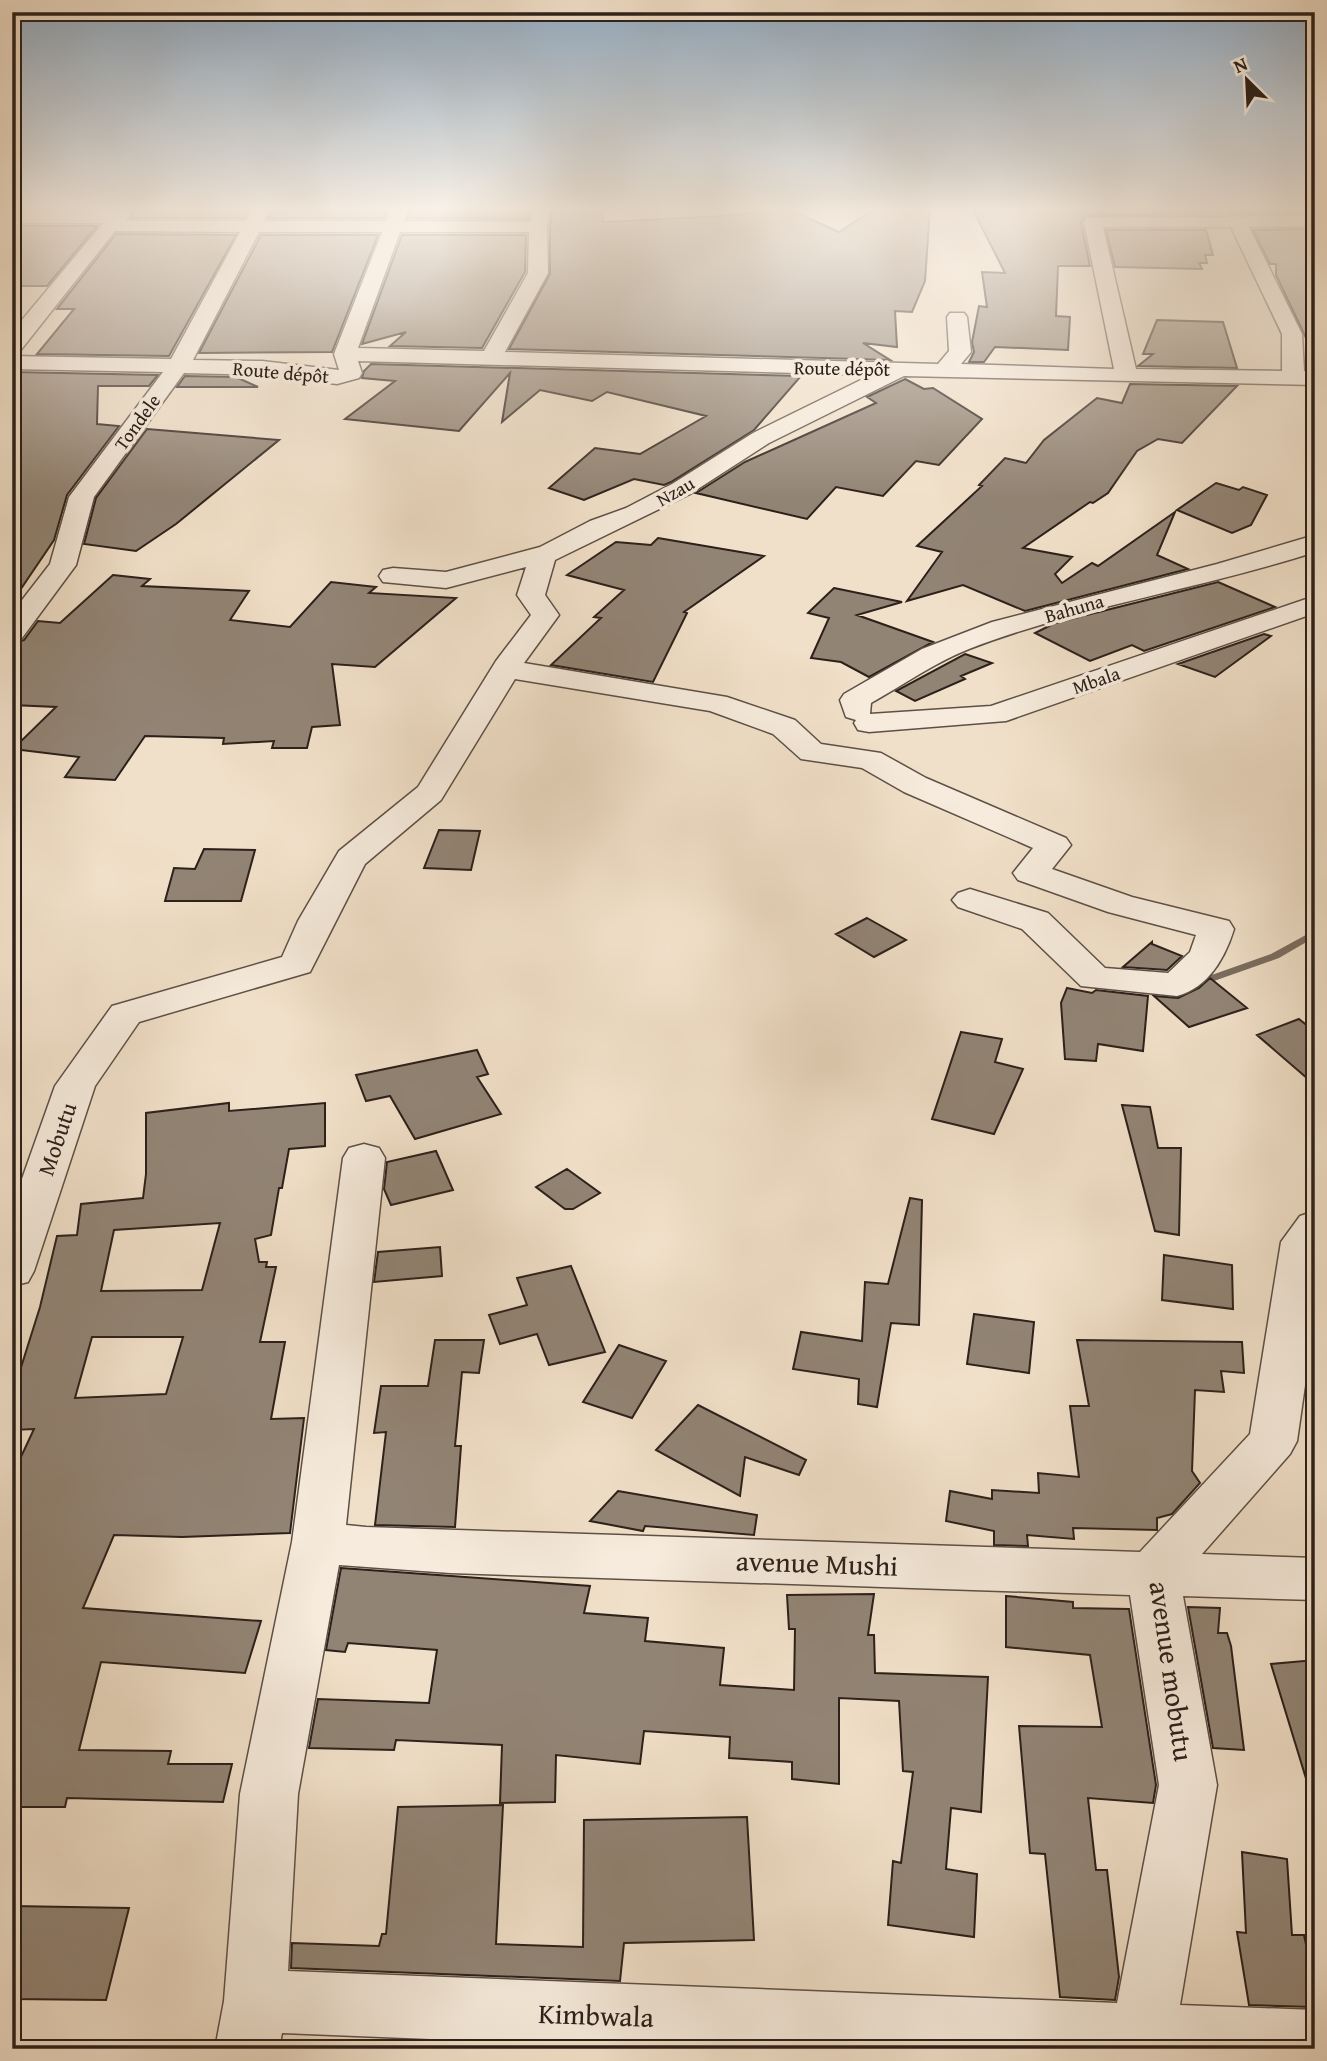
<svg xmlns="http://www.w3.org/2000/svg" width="1327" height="2061" viewBox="0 0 1327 2061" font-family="'Gentium Book Plus',serif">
	<rect width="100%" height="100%" fill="#f1e0c9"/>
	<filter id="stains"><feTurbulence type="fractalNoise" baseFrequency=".00286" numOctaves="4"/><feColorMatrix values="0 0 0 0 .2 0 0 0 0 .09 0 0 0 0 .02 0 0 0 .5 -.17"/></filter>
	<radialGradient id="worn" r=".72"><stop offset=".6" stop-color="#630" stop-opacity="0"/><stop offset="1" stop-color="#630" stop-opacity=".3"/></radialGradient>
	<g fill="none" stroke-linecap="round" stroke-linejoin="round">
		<path fill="#7a6c60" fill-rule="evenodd" d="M1315 930V937L1279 958 1197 987H1189L1188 985 1189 983 1271 954Z"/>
	</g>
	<path fill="#928475" stroke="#2c201b" stroke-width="2" fill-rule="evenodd" d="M136 208H250L244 218H131Z
		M273 208H388L384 218H268Z
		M411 208H530L528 219 408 218Z
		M553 208H600L604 222 725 216 786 208 839 232 876 208H930L925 281 912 312 895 311 897 347 863 343 890 360 509 349 550 274V227Z
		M972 208H1171L1201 210 1202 214 1085 216 1081 223 1090 266H1058L1056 316 1070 317 1068 350 995 347 984 362H969L974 352 972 342 979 306 987 307 982 272 1005 273Z
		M1228 208H1299L1315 210V213L1232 214Z
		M12 226H97L47 286H12Z
		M1315 229V357L1276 275V264H1270L1253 230Z
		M1106 230H1206L1213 255H1205L1207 263H1199L1202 269 1115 267Z
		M116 234 236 235 169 356 37 354 74 309H57Z
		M261 235H378L332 352 199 353Z
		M402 235H526L525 272 482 348 390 346 406 332 362 344Z
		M1157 320 1223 322 1237 368 1138 366 1153 354H1143Z
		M371 364 801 376 754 430 671 482 664 485 634 479 584 500 549 488 595 448 640 454 706 416 607 392 592 401 540 390 502 422 510 373 459 431 345 419 395 381 362 378 364 371Z
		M12 372 158 375 149 386H98L97 424 119 426 67 495 54 540 12 602Z
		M185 376 236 377 258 387H177Z
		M905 379 924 389 933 388 982 419 939 465 916 461 883 496 836 487 807 519 696 493 745 462 876 403 867 397Z
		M1130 384 1237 386 1182 443 1158 439 1137 451 1108 493 1093 503 1090 502 1023 548 1072 557 1055 574 1062 583 1092 563 1098 566 1175 512 1157 555 1188 569 1025 611 963 585 907 601 942 552 917 546 982 486 979 485 1005 458 1026 463 1044 440 1097 398 1122 403Z
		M147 429 279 440 176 524 136 551 84 544 96 498Z
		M1216 483 1239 490 1243 487 1267 495 1251 525 1232 533 1177 510Z
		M658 538 764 556 684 612 687 613 653 682 551 665 601 618 594 617 624 590 567 575 616 542 651 545Z
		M113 575 150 579 142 586 249 591 230 620 290 627 331 582 376 587 369 593 456 598 375 667 332 664 340 725 312 727 307 748H272L274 741 223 744 224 738 145 736 115 780 65 777 79 757 13 749 56 707 12 705V643L24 640 38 621 60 623Z
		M1218 582 1275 607 1144 651 1132 645 1090 661 1035 633 1055 623Z
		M834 588 902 602 857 615 933 642 869 677 841 662 811 658 829 618 808 613Z
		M1264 634 1271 636 1215 677 1178 664Z
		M965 654 992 663 961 676 965 679 915 701 896 691Z
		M439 830 480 831 471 870 424 868Z
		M204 849 255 850 241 901H165L174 868 195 869Z
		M867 918 906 940 874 957 836 934Z
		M1152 942V944L1182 956 1167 970 1123 967Z
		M1210 978 1247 1008 1189 1027 1154 996 1178 998 1199 988Z
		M1067 988 1092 993 1096 990 1148 996 1143 1051 1098 1044 1096 1061 1065 1059 1061 1003Z
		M1299 1019 1315 1032V1085L1257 1035Z
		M961 1032 1002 1039 995 1062 1023 1069 994 1134 932 1119Z
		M477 1050 488 1074 477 1077 501 1114 415 1139 390 1096 366 1101 356 1075Z
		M229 1103V1111L325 1103V1146L289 1149 282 1188H279L271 1235 255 1239 259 1262H267L266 1267H276L260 1342H285L271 1419 304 1418 290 1533 182 1537 114 1535 83 1608 261 1621 245 1673 101 1662 79 1750 171 1751 168 1764H232L223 1802 67 1798 65 1807H12V1476L34 1429 12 1430V1396L40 1307 57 1236 77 1235 81 1204 143 1198 146 1174V1113ZM220 1223 202 1290 101 1291 114 1230ZM92 1337H183L166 1394 75 1398Z
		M1122 1105 1150 1107 1158 1148H1181L1179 1235 1155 1231Z
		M436 1151 453 1190 391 1205 384 1189 387 1162Z
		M567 1169 600 1193 573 1209H565L536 1187Z
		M910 1198 922 1200 919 1325 891 1323 877 1407 858 1404 859 1379 793 1369 801 1332 862 1341 865 1282 888 1284Z
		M440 1247 442 1276 374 1282 378 1252Z
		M1164 1255 1232 1265 1233 1309 1162 1300Z
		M571 1266 605 1352 549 1365 537 1334 500 1344 489 1315 527 1305 517 1278Z
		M974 1314 1034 1322 1029 1373 967 1364Z
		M435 1340H484L479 1373 462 1372 455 1446H461L455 1527 375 1525 386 1432 374 1433 381 1386H428Z
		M1077 1340 1242 1342 1244 1373 1221 1371 1224 1392 1195 1390 1192 1471 1200 1483 1172 1514 1157 1518V1530L1073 1528 1074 1539 1027 1535 1028 1546 994 1545V1531L946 1521 950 1491 992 1499V1490L1039 1493 1038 1473 1079 1477 1070 1406H1089Z
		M619 1345 666 1361 632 1418 583 1402Z
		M698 1405 806 1460 799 1475 745 1457 740 1496 656 1450Z
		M618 1491 757 1515 754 1535 645 1526 643 1531 590 1521Z
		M341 1568 590 1586 584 1613 648 1618 645 1641 724 1648 720 1685 794 1690 795 1629H789L787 1595 874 1594 868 1635H874L875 1673 988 1677 981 1812 951 1808 946 1869 977 1874 974 1937 888 1925 893 1861 901 1863 913 1772 903 1771 899 1701 839 1698V1784L792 1779V1762L729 1758 730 1737 644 1731 640 1764 556 1755 555 1802 500 1803 502 1745 396 1740 394 1750 309 1748 318 1699 429 1703 437 1650 348 1643 345 1652 326 1650Z
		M1006 1596 1073 1602V1608L1129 1609 1156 1785 1153 1803 1088 1798 1096 1870H1107L1119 1977 1115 2000 1060 1997 1045 1854 1030 1853 1019 1726 1102 1727 1090 1655 1006 1647Z
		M1188 1607 1220 1608 1218 1633H1227L1231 1646 1244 1750 1213 1748Z
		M1315 1660V1784L1308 1785 1271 1664Z
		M503 1805 496 1944 583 1947 584 1820 747 1817 754 1940 624 1943 620 1981 291 1968 292 1943 379 1946 382 1934H386L398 1807Z
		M1242 1852 1287 1859 1292 1935H1304L1314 1982H1306L1312 2007 1249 2005 1237 1932 1246 1933Z
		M12 1906 129 1908 106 2000 12 1999Z"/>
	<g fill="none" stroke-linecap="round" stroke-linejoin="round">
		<defs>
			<path id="minor" d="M115 208H134L126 221H246L253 208H271L264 221H386L391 208H409L404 221 530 222 533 208H551L547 227 548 273 505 352 938 364 949 351 947 317 950 313H964L967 317 971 352 961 364 1114 369 1084 222 1087 218 1315 216V226L1249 227 1302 334 1304 371H1315V385L904 376 769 443 690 494 555 560 545 595 559 615 524 663 727 697 795 720 821 744 881 753 926 778 1066 838 1071 845 1052 869 1132 897 1229 921 1234 929C1225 958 1208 988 1177 996L1081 986 1022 929 958 907 952 900 958 893 970 889 1048 913 1105 968 1168 973 1190 952 1196 935 1108 912 1018 880 1013 873 1033 848 904 792 862 768 801 759 773 734 710 711 515 679 441 800 365 864 310 972 139 1022 95 1086 34 1271 28 1282 12 1286V1207L55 1086 112 1006 282 957 298 921 339 851 418 787 496 661 531 615 517 595 526 567 446 588 383 582 379 576 383 570 393 568 446 572 540 547 590 521 626 508 672 484 753 433 871 375 358 361 362 373 359 378 337 384 262 375 184 373 94 497 76 565 22 638 12 640V613L50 564 69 497 163 372 12 369V356L171 359 240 232 115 231 20 351 12 352V332L103 223H12V213L113 212ZM1103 227H1231L1282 334V371L1136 369ZM259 232H382L334 354 339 370 262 361 193 360ZM400 232H529L528 273 484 351 358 348Z
				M1315 535V552C1201 589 1081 606 969 649 934 663 903 685 871 703L870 714 991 706 1315 596V613L1006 721 869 732 858 730 854 723 856 720 846 717 840 700 844 694 922 649 992 622 1217 564Z
				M364 1144 379 1148 385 1158 346 1525 366 1527 1140 1552 1250 1434 1281 1242 1300 1216 1315 1211V1316L1297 1441 1290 1454 1202 1554 1315 1558V1600L1183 1596 1217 1785 1180 2005 1315 2010V2049H678L282 2033 279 2049H215L224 2001 240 1794 292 1542 343 1158 349 1148ZM339 1565 450 1573 1130 1595 1159 1785 1117 2003 288 1971 298 1794Z"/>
		</defs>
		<use href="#minor" stroke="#5d5046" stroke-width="3"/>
		<use href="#minor" fill="#f6ebdc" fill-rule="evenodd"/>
	</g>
	<linearGradient id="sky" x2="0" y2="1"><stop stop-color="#91acc4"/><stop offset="0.42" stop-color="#f9f1e7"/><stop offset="1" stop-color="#f9f1e7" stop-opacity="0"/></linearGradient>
	<rect width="1327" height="497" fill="url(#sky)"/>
	<g text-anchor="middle" stroke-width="7" stroke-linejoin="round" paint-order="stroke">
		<g font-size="19" fill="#2c201b" stroke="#f6ebdc">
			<text transform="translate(842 368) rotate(1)" y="7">Route dépôt</text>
			<text transform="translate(281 372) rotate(5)" y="7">Route dépôt</text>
			<text transform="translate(137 422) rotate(-54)" y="7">Tondele</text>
			<text transform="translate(675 491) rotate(-30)" y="7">Nzau</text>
			<text transform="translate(1074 608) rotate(-16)" y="7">Bahuna</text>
			<text transform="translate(1096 680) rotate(-19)" y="7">Mbala</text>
		</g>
		<g font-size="23" fill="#2c201b" stroke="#f6ebdc">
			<text transform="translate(57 1139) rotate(-71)" y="8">Mobutu</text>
		</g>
		<g font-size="28" fill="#2c201b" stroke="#f6ebdc">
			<text transform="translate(817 1563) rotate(2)" y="10">avenue Mushi</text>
			<text transform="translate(1172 1671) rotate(82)" y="10">avenue mobutu</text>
			<text transform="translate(596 2015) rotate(2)" y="10">Kimbwala</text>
		</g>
	</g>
	<rect width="1327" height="2061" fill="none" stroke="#f1e0c9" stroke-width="42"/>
	<rect x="14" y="14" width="1299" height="2033" fill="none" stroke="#2c201b" stroke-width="3.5"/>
	<rect x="21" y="21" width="1285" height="2019" fill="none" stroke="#2c201b" stroke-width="2"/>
	<g transform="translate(1247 80) rotate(336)" stroke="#f6ebdc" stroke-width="5" paint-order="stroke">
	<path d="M0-5L12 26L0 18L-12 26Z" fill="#2c201b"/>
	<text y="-10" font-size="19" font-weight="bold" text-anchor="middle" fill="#2c201b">N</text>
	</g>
	<rect width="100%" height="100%" filter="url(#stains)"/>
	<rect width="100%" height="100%" fill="url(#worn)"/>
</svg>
